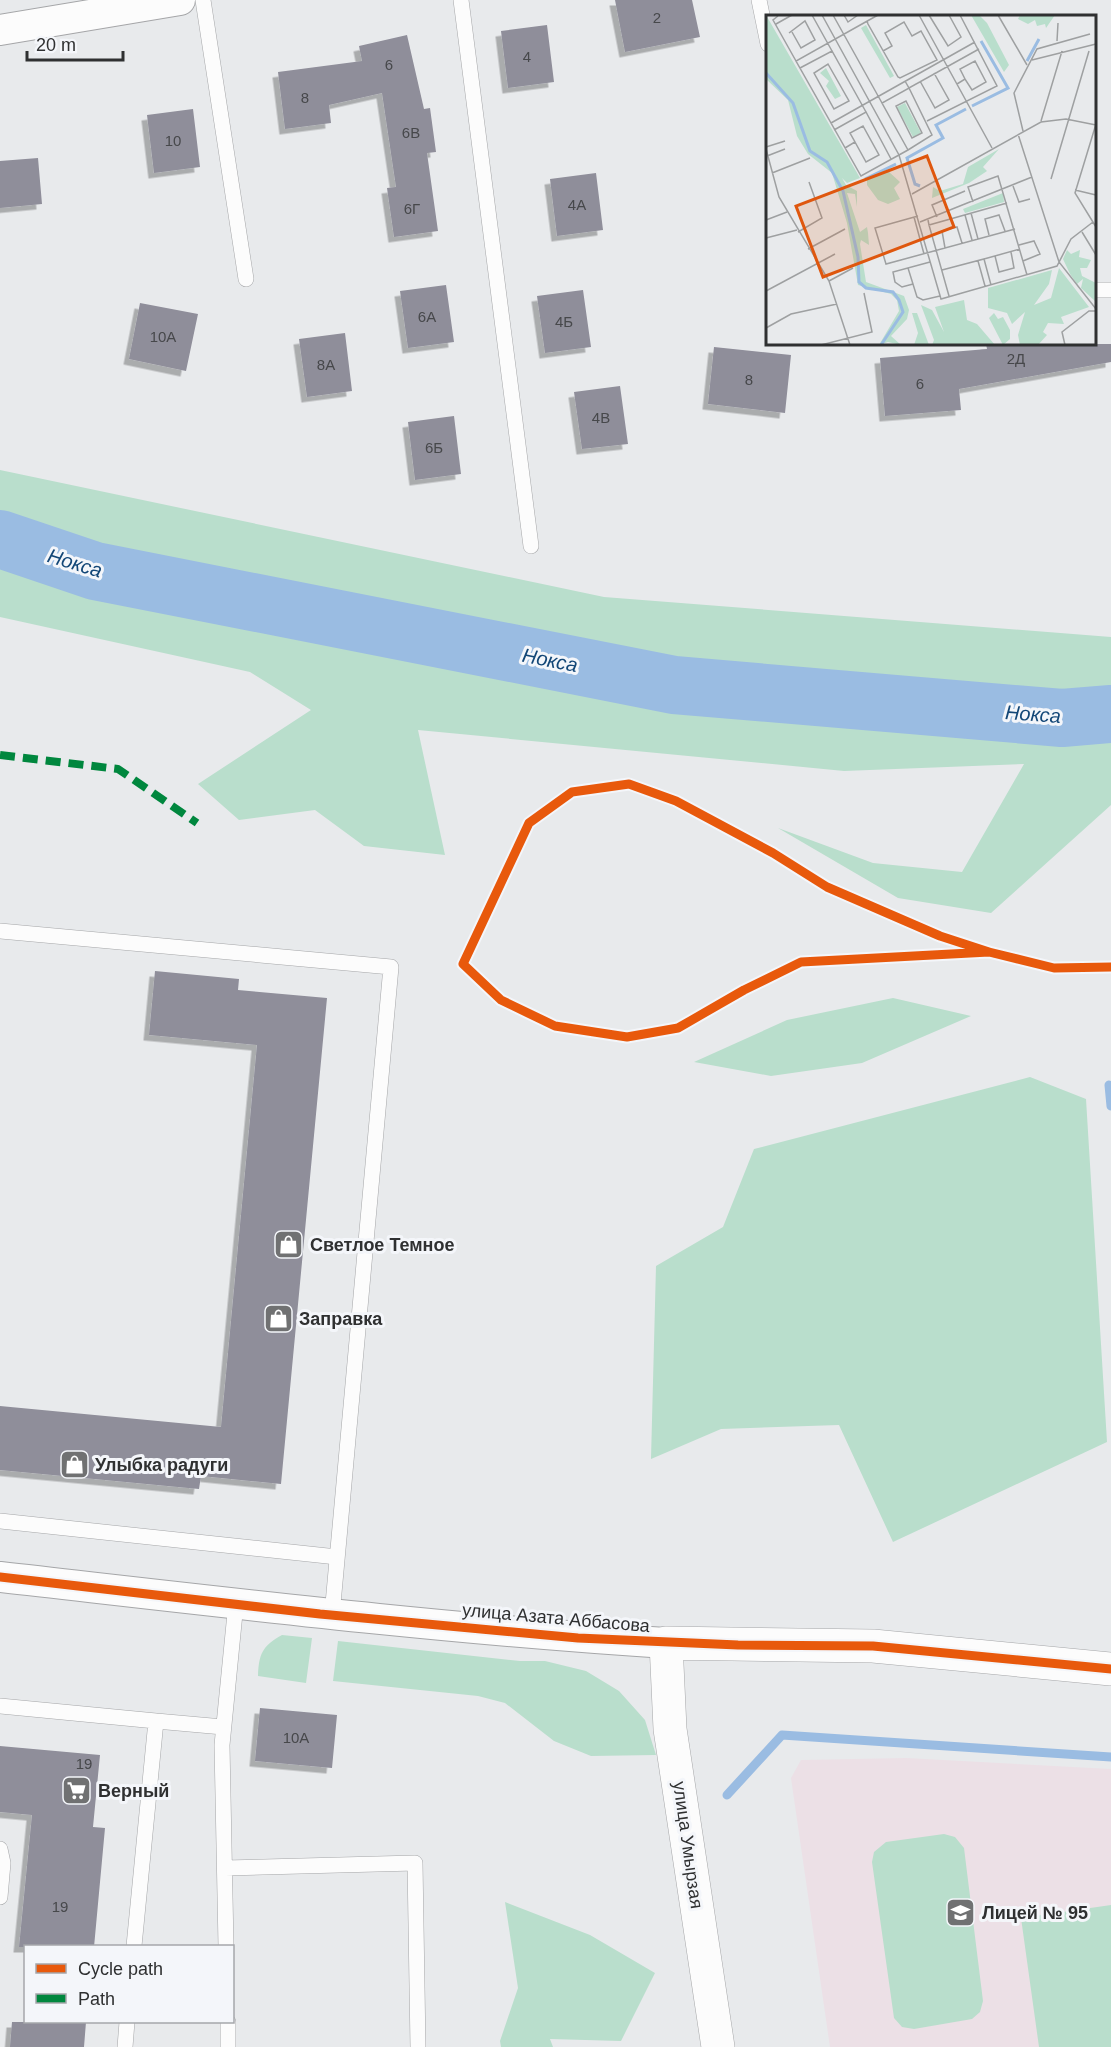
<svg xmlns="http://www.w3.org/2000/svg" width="1111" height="2047" viewBox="0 0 1111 2047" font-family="Helvetica,sans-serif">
	<defs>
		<filter id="shadow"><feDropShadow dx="-5.5" dy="5.5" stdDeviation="0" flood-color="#0004"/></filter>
	</defs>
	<rect width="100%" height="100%" fill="#e8eaec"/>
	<path fill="#ece0e6" d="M906 1758 1111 1769V2047H830L791 1778 801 1760Z"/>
	<path fill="#b9decc" d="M0 470 604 597 1111 637V805L991 913 898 898 778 828 873 863 962 872 1024 764 844 771 418 730 445 855 364 846 315 810 239 820 198 784 311 710 250 672 0 617Z
		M893 998 971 1016 862 1063 771 1076 694 1062 787 1020Z
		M1030 1077 1086 1099 1107 1442 893 1542 839 1425 721 1429 651 1459 656 1266 723 1227 754 1149Z
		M282 1635 312 1638 306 1683 258 1676C259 1654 262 1646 282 1635Z
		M338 1641 520 1661H545L586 1671 619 1691 645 1720 656 1755 591 1756 554 1741 505 1703 478 1696 333 1681Z
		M944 1834 955 1837 964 1848 983 2001 980 2012 972 2019 914 2029 902 2027 894 2018 872 1862 874 1852 886 1842Z
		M505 1902 590 1935 655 1973 621 2041 550 2039 553 2047H501L500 2041 518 1988Z
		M1111 1905V2047H1039L1021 1918Z"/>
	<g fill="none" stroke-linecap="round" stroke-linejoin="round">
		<path stroke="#9abce2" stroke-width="9" d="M1109 1085 1111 1106
			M727 1795 782 1735 1111 1757"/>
		<path stroke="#9abce2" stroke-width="58" d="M0 539 95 571 674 685 1062 718 1111 714"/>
	</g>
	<path fill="#8f8e9a" filter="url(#shadow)" d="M615 0H692L700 37 625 52Z
		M547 25 554 82 508 88 501 31Z
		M407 35 424 109 430 108 436 152 427 153 438 231 394 237 387 188 396 187 382 93 329 105 331 123 285 129 278 72 362 61 359 46Z
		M193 109 200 167 154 173 147 115Z
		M38 158 42 204 0 208V161Z
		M596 173 603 230 557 236 550 179Z
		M446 285 454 342 408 348 400 291Z
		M583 290 591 347 545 353 537 296Z
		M140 303 198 314 186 371 129 359Z
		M345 333 352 391 307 397 299 339Z
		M986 344H1111V362L959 389 961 410 885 416 880 358 987 349Z
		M714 347 791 355 785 413 708 404Z
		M620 386 628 444 582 449 574 392Z
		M454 416 461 474 415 480 408 422Z
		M155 971 239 979 238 990 327 998 281 1484 201 1476 199 1489 0 1470V1406L221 1427 257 1045 149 1035Z
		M260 1708 337 1715 332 1768 255 1761Z
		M0 1746 100 1755 93 1827 105 1828 94 1947H19L32 1815 0 1812Z
		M12 2022H86L84 2047H10Z"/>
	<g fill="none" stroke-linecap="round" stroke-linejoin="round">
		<defs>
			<path id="lane" d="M203 0 246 279
				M461 0 531 546
				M759 0 768 44
				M1094 290H1111
				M0 931 391 967 332 1615
				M0 1521 337 1557
				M0 1706 156 1721
				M0 1849 3 1863 0 1897
				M225 1868 415 1863 418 2047
				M134 1946 156 1721 223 1727
				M226 1946 222 1745 236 1603
				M228 2022V2047
				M125 2047 127 2022"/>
			<path id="street" d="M0 30 180 0
				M0 1577C222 1602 443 1629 666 1643"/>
			<path id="secondary" d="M718 2047 670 1729 666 1643 873 1646 1111 1669"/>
		</defs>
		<use href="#lane" stroke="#a5a6a8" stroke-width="16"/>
		<use href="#street" stroke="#a5a6a8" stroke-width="32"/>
		<use href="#secondary" stroke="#a5a6a8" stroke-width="34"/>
		<use href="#lane" stroke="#fcfcfc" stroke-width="15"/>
		<use href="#street" stroke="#fcfcfc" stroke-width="30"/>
		<use href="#secondary" stroke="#fcfcfc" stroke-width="33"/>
		<path stroke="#00873e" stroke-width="8" stroke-dasharray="15 8" stroke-linecap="butt" d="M0 755 118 769 197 823"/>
		<defs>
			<path id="cycleway" d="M989 952 801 962 744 990 678 1028 627 1037 555 1026 501 1000 463 964 529 823 572 792 629 784 676 801 773 853 827 887 940 936 989 952 1054 968 1111 967
				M0 1577 320 1614 578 1638 738 1645 873 1646 1111 1669"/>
		</defs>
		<use href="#cycleway" stroke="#f4f6fa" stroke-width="13"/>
		<use href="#cycleway" stroke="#e8590c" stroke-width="9"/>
	</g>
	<defs>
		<symbol id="shop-square" viewBox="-11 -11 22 22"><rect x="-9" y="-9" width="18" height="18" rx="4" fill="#707172" stroke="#f4f6fa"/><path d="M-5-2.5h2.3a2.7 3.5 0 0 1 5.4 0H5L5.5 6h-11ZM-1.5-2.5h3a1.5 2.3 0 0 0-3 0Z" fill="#fff"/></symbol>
		<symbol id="supermarket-square" viewBox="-11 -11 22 22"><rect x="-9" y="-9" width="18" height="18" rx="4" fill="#707172" stroke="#f4f6fa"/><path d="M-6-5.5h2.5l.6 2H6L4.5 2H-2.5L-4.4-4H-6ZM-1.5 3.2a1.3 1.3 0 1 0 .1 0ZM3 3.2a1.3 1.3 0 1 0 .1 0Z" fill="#fff"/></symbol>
		<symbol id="school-square" viewBox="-11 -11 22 22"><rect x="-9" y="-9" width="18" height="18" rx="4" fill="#707172" stroke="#f4f6fa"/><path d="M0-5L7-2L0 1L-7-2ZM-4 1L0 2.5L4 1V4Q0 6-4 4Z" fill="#fff"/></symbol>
	</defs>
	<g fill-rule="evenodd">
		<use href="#shop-square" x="272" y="1228" width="33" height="33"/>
		<use href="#shop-square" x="262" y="1302" width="33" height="33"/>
		<use href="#shop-square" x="58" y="1448" width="33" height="33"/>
		<use href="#supermarket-square" x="60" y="1774" width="33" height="33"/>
		<use href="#school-square" x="944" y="1896" width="33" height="33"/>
	</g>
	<g text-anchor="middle" stroke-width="6" stroke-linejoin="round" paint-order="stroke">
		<g font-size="15" fill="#47484b">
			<text x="657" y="23">2</text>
			<text x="527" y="62">4</text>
			<text x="389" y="70">6</text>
			<text x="305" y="103">8</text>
			<text x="411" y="138">6В</text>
			<text x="173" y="146">10</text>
			<text x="577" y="210">4А</text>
			<text x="412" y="214">6Г</text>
			<text x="427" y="322">6А</text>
			<text x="564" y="327">4Б</text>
			<text x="163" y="342">10А</text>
			<text x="1016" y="364">2Д</text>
			<text x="326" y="370">8А</text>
			<text x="749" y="385">8</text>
			<text x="920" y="389">6</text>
			<text x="601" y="423">4В</text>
			<text x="434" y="453">6Б</text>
			<text x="296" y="1743">10А</text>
			<text x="84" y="1769">19</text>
			<text x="60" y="1912">19</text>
		</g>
		<g font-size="18" font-weight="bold" fill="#2f3031" stroke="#f4f6fa" text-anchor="start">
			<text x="310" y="1251">Светлое Темное</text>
			<text x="299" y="1325">Заправка</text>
			<text x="95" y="1471">Улыбка радуги</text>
			<text x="98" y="1797">Верный</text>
			<text x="982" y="1919">Лицей № 95</text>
		</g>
		<g font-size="18" fill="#2f3031" stroke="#f4f6fa">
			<text transform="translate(556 1618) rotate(5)" y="6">улица Азата Аббасова</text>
			<text transform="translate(688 1845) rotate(82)" y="6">улица Умырзая</text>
		</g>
		<g font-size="20" font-style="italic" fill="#134777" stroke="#f4f6fa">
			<text transform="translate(75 563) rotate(17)" y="7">Нокса</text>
			<text transform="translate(550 660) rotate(11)" y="7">Нокса</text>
			<text transform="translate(1033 714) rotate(4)" y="7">Нокса</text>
		</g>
	</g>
	<g transform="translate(766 15)">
		<rect width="330" height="330" fill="#e8eaec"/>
		<path d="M0 0 94 163 81 168 76 163 80 170 91 176V192L89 179 81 178 94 217 101 212 102 218 103 230 95 225 94 229 100 267 138 281 143 295 141 304 125 321 135 330 122 327 113 330 133 296 131 285 125 279 92 270 81 208 66 158 42 139 31 121 22 85 0 64ZM205 0H213L221 8 243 50 238 57ZM254 0H289L280 13 279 9 271 11 269 5 262 9 252 4ZM100 10 128 61 124 63 95 13ZM60 53 75 81 69 84 60 71 63 66 54 58ZM139 88 155 118 147 122 131 92ZM233 134 217 152 221 156 203 168 166 183 167 172 174 176 197 169 202 152ZM122 156 134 167 128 173 134 184 122 189 112 185 101 170V165ZM237 178 238 187 199 198 197 194ZM301 235 305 239 314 235 313 242 325 245 321 253H314L316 261 330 268V287L315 273 317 264 311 269 304 259 297 244ZM293 253 323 292 295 302 298 309 282 308 277 317 281 320 272 330H254L252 320 259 297 246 309 241 298 222 293V273L286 255 283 269 268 290 285 283ZM198 285 201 305 211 309 229 330H166L168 325 155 290 166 295 178 317 169 292ZM146 298H151L163 330H148L152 318ZM228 298 232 304 237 302 244 315V324L237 330 223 303Z" fill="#b9decc"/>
		<path fill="none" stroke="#9abce2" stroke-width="3" d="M261 46 273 24M0 58 27 88 44 136 61 147 77 176 92 242 93 267 100 273 127 277 133 285 137 297 115 330M206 91 242 73 215 26M99 164 130 149M154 171 149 169 141 143 177 123 170 110 200 94"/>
		<path fill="none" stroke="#9ea0a1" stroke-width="1.5" d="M46 0 66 36M56 0 133 140 175 284 291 251 305 224 327 207M67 0 116 88M78 0 82 7 92 0M112 0 30 46 95 161 142 135 166 120 143 73 116 88 142 135M153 0 226 133M163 0 182 31 195 22 183 0M232 0 261 50M12 1 7 5 30 46M101 6 102 9 132 62 134 63 171 45 155 16 146 21 138 7 119 18 126 31 117 36M10 9 26 0M23 18 39 6 49 25 35 33 26 17M291 26 292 8M266 45 330 29M62 49 83 86 68 94 48 58ZM34 53 66 36 100 97M139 66 143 73 213 34M154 66 169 93 183 85 168 58M191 69 199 64 206 75 220 67 209 46 194 54 199 64M140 86 156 118 146 123 130 91ZM161 106 231 71 194 0M275 106 296 36M65 108 209 27M330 109 309 178 330 212M68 115 100 97 125 144M257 116 248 78 271 34 324 19M252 119 293 247 330 294M0 132 19 126M79 133 89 127 84 118 97 111 113 140 100 147 89 127M0 134 13 182 63 266 84 330M1 141 19 134M6 158 44 143M285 164 323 36M247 171 253 187 264 184M309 175 330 180M146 179 275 107 300 104 330 110M207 187 202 172 232 161 261 260M205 198 212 224M199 200 206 225M152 201 109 213 120 249 249 214M148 202 158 239M171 202 166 190 199 176M0 205 21 197M162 205 163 210 241 188M154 207 266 162M163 210 183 281M32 217 56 203 43 167M316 217 330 240M223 220 219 204 233 200 239 216M0 223 31 215M253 230 268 226 274 239 257 246M179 233 176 216 191 212 196 228M42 234 79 214M229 241 233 257 248 253 245 237M218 244 254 234M212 246 219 271M142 253 151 282 157 285 174 281M176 255 218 244 225 270M63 266 87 253M147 269 136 272 129 267 127 257 164 247M0 276 69 239M0 313 25 299 71 289M55 330 106 317 98 278M299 330 296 317 323 296H330"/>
		<path fill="#df570e" fill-opacity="0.15" stroke="#df570e" stroke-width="3" d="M161 141 188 212 57 262 30 191Z"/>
		<rect width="330" height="330" fill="none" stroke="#2f3031" stroke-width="3"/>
	</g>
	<rect x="24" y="1945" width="210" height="78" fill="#f4f6fa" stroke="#a5a7aa" stroke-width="1.5"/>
	<rect x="36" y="1964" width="30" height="9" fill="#e8590c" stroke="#a5a7aa" stroke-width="1.5"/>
	<text x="78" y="1975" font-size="18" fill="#2f3031">Cycle path</text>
	<rect x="36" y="1994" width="30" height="9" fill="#00873e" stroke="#a5a7aa" stroke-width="1.5"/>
	<text x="78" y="2005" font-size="18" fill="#2f3031">Path</text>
	<path d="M27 51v9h96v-9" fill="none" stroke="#2f3031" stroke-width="3"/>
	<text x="36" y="51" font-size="18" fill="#2f3031" stroke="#f4f6fa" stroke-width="4.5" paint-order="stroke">20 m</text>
</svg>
